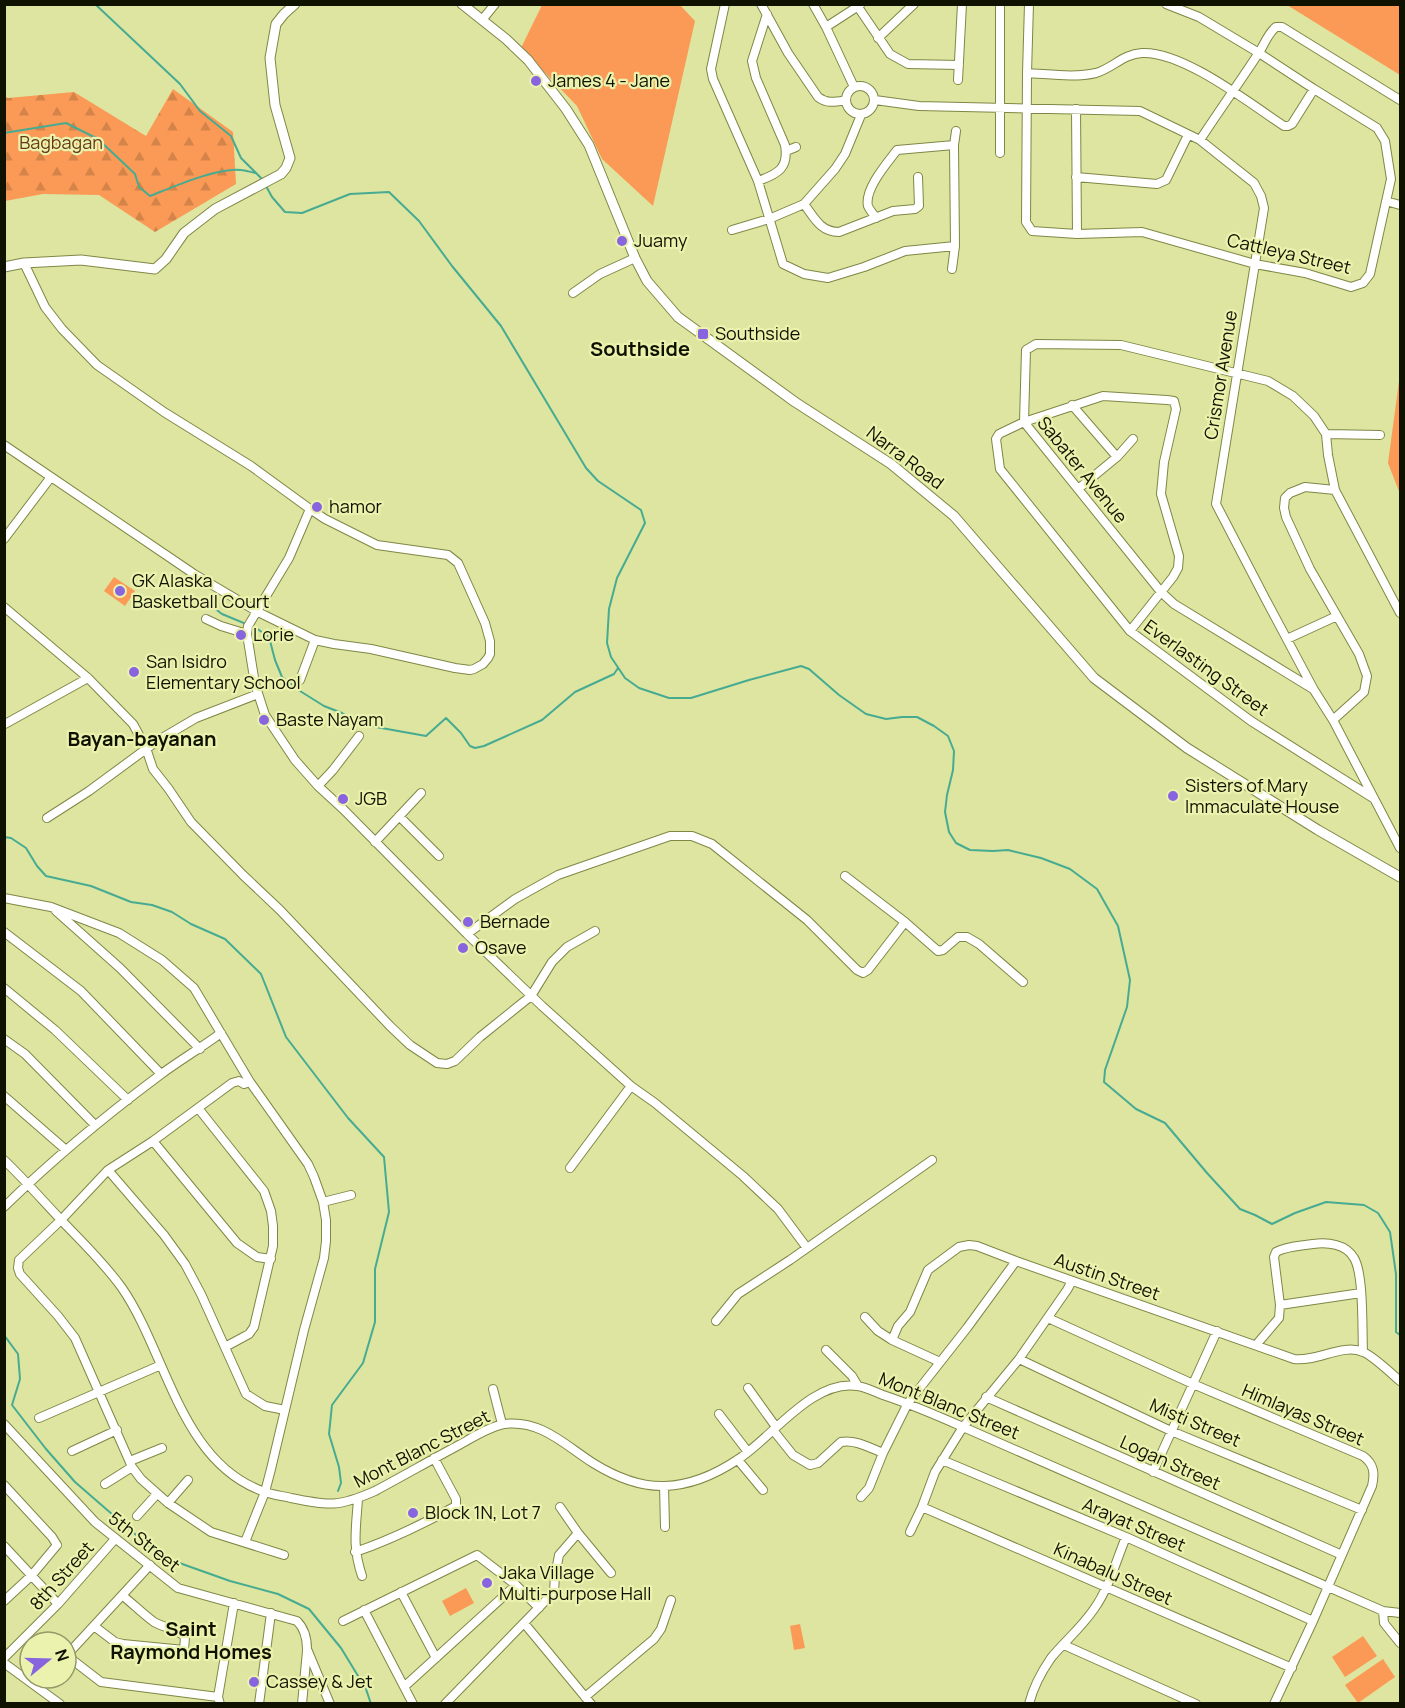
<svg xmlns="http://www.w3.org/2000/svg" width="1405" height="1708" viewBox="0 0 1405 1708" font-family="Manrope,sans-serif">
	<defs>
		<pattern id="forest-firs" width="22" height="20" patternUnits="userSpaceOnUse" patternTransform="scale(1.5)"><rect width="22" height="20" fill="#fa9a56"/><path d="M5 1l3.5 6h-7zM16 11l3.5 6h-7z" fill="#d58449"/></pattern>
	</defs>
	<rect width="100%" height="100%" fill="#dde5a0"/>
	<path fill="#fa9a56" d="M542 5H680L695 21 653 206 602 159 577 106 521 48Z
		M1287 5H1400V75Z
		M1400 374V494L1388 463Z
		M114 577 135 591 125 606 104 591Z
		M466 1588 474 1603 450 1616 442 1601Z
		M800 1624 805 1648 794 1650 790 1626Z
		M1363 1636 1377 1656 1345 1677 1332 1657Z
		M1383 1659 1395 1677 1358 1703 1345 1685Z"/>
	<path fill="url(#forest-firs)" d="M173 89 233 132 236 184 155 232 99 195 43 194 5 201V97L8 98 74 92 146 136Z"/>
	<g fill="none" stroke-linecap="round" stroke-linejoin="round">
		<path stroke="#47ab92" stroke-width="2" d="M95 4 180 84 200 111 231 136 241 158 264 181
			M4 133 66 123 98 139 135 174 139 187 150 196C173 187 218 167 241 170 245 170 250 172 255 173
			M266 186 272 197 285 212 302 213 350 194 389 192 419 221 452 266 501 326 586 468 598 481 641 510 645 523 617 578 609 609 607 643 611 657 625 678 639 688 669 698H691L749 680 801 666 809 669 839 695 866 714 886 719 902 717H917L934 726 948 736 954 751 953 770 947 795 945 812 949 832 956 843 970 850 993 851 1008 850 1041 858 1070 869 1097 889 1118 926 1130 980 1127 1007 1105 1070 1104 1082 1136 1109 1165 1123 1207 1173 1240 1209 1255 1215 1272 1224 1295 1213 1326 1202 1364 1205 1378 1213 1390 1232 1396 1274V1332L1400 1335
			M201 598 222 614 256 628 269 637 275 660 282 677 300 691 324 706 342 713 358 722 376 727 426 736 446 718 461 733 470 746 475 748 484 746 542 720 575 692 614 674 618 668
			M4 837 11 838 26 848 37 866 46 876 91 886 131 902 152 905 172 912 191 924 225 939 261 974 286 1037 348 1118 384 1157 389 1212 375 1269V1322L363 1363 332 1405 329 1434 339 1467 341 1483 338 1491
			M4 1335 18 1354 20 1379 12 1405 46 1449 75 1482 151 1548 171 1560 230 1581 278 1594 309 1609 341 1648 366 1689 371 1704"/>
		<defs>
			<path id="minor" d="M725 4 711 69 713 79 758 181 783 264 804 274 828 278 864 267 905 251 955 246
				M761 4 788 53 818 97C827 104 835 102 846 100
				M813 4 826 27 854 87
				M856 4 890 54 908 64 959 65
				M1029 4 1027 73 1026 222 1032 231 1077 234 1142 232 1255 264 1305 273 1351 287 1363 283 1370 274 1391 179 1385 141 1377 128 1314 89 1259 53 1199 17 1166 4
				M482 20 495 4
				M826 27 860 5
				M878 38 914 4
				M1027 73C1049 74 1074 78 1096 73 1113 68 1123 54 1142 53 1183 51 1249 103 1284 126H1288L1292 124 1314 89
				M958 80 962 4
				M846 100a14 14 0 1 1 28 0a14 14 0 1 1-28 0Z
				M875 100 919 106 1140 111 1200 140 1254 183 1261 196 1264 208 1216 504 1266 600 1314 690 1333 720 1400 848
				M1076 109 1077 234
				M1200 140C1219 111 1239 83 1258 54 1264 46 1267 34 1276 27H1282L1400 100
				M786 151 796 147
				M1000 153V4
				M1076 177 1157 184 1166 180 1188 135
				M758 181C778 174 789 168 785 145L756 78 752 61 767 14
				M1386 201 1400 205
				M804 204C814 217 820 232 839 232L893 211 915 209 919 206 918 177
				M876 218C874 215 869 209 868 206 864 189 888 162 897 150L954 145
				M732 230 769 219 804 204 835 169 845 154 861 115
				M24 263 45 307 62 329 97 365 164 412 251 466 310 509 289 558 248 626 247 634 255 684 265 715 295 760 318 786 343 809 467 934 542 1006 631 1086 655 1103 743 1176 778 1209 807 1248
				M952 269 955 246 954 145 956 131
				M573 293 600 274 635 258
				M1072 405 1117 457
				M1326 434 1380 435
				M4 445 194 574 258 612 315 640 334 644 371 649 455 668 470 670 474 669 483 664 488 658 490 654V641L485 623 458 563 448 555 377 545 325 519 310 509
				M1078 489 1117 457 1133 439
				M4 539 51 477
				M4 607 88 678 133 724 146 748 153 769 168 788 191 822 243 875 280 910 390 1026 410 1045 437 1063 447 1064 455 1061 480 1037 531 996 552 962 567 947 595 931
				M206 619 221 626 247 634
				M1130 631 1173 577 1178 568 1179 556 1161 494 1164 462 1176 409 1174 401 1167 400 1103 396 1024 422 999 434 996 439 1000 469 1130 631 1251 721 1373 798
				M1287 639 1337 616
				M300 680 315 640
				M1313 689 1174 604 1161 592 1024 422 1026 350 1036 344 1121 345 1268 381 1293 396 1314 416 1326 434 1328 455 1335 490 1400 613
				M1333 720 1364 692 1367 676 1359 654 1310 569 1286 517 1284 508 1285 498 1290 493 1305 487 1335 490
				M5 724 88 678
				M318 786 333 770 359 736
				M399 816 439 856
				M47 818 89 791 157 741 196 718 258 694
				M375 842 421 793
				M845 876 905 922 938 951 943 950 958 937H967L979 944 1023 982
				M4 898 51 907 119 933 162 960 194 988 250 1082
				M56 911 120 968 200 1049
				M4 932 81 991 161 1074
				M467 934 515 899 558 875 670 836H692L712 844 807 920 857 970 863 973 868 970 905 922
				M4 988 55 1030 128 1100
				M4 1039 25 1054 95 1125
				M4 1096 66 1150
				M198 1108 264 1191 271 1211 273 1226V1246L254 1327 249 1334 225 1347
				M153 1141 237 1243 257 1257 271 1259
				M4 1160C25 1180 44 1202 64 1223 84 1244 105 1264 122 1288 167 1353 180 1463 265 1492 273 1495 283 1496 291 1498 329 1506 339 1507 375 1491 403 1476 431 1460 459 1445 472 1438 488 1427 504 1424 540 1419 565 1445 593 1463 614 1476 640 1487 665 1486 690 1485 716 1474 737 1460 771 1439 812 1379 857 1386 866 1387 875 1392 883 1395 910 1404 936 1415 963 1427L1383 1611 1400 1613
				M570 1168 631 1086
				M108 1170 164 1235 185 1264 201 1294 246 1394 265 1406 285 1410
				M323 1202 351 1195
				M4 1207C53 1159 105 1116 160 1075 180 1060 201 1048 221 1033
				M1280 1305 1361 1293
				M865 1317 878 1331 892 1340 940 1362
				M1048 1318 1193 1384 1363 1456C1374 1464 1375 1473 1372 1486L1313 1621 1274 1704
				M716 1321 738 1294 790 1260 932 1160
				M892 1340 898 1326 910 1312 928 1270 959 1247 969 1245 977 1246 1016 1261 1294 1359C1317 1362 1343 1343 1363 1352 1372 1355 1392 1374 1400 1381
				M1256 1345 1279 1318 1280 1305 1274 1257 1276 1252C1287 1246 1301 1246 1313 1244 1328 1242 1346 1244 1354 1258 1364 1274 1362 1331 1363 1352
				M826 1350 852 1376 858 1386
				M1019 1359 1171 1431 1362 1510
				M748 1388 776 1427
				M493 1389 502 1424
				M986 1397 1342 1555
				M719 1414 748 1452
				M39 1418 161 1365
				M4 1424 95 1522 178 1588 297 1621C304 1628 307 1638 307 1649L330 1704
				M773 1430 793 1455 810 1465 818 1463 841 1442C855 1439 870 1448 883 1453
				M72 1451 117 1430
				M738 1460 763 1490
				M942 1460 1126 1537 1313 1621
				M130 1461 162 1448
				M1153 1472 1217 1331
				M105 1484 132 1467
				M4 1485 52 1537 57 1545
				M664 1486 665 1527
				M861 1497 869 1488 883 1453 908 1403 967 1328 1016 1261
				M358 1499C356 1529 352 1546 362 1576
				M168 1503 188 1480
				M560 1507 578 1533 611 1573
				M922 1507 1292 1668
				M137 1516 157 1494
				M910 1532 922 1507 935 1472 963 1427 1019 1359 1067 1290 1072 1281
				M245 1542 265 1492 271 1469 304 1330 324 1258 326 1241V1220L323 1202 314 1177 308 1164 250 1082 244 1084 239 1081 232 1083 153 1141 108 1170 61 1220 19 1260 18 1268 20 1274 58 1316 75 1338 132 1467 141 1479 168 1503 211 1532 284 1555
				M4 1546 58 1604
				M355 1552C391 1540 423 1524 456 1506V1499L434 1458
				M401 1592 436 1658
				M4 1601 32 1575 57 1545
				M364 1610 413 1704
				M1383 1611 1384 1623 1400 1643
				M343 1621 477 1555 516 1585 539 1608
				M524 1623 591 1704
				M94 1626 115 1642 123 1644 184 1650 185 1637C177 1628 164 1628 154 1622 143 1614 133 1604 123 1596
				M1064 1645 1196 1704
				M66 1655 101 1682 218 1697
				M66 1656 150 1565
				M4 1658 58 1604 115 1539
				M4 1663 60 1704
				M405 1686 516 1585
				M585 1697 654 1639 661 1629 671 1600
				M220 1704 218 1697 234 1603
				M259 1704 271 1613
				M302 1704 307 1651
				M445 1704 554 1592 555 1576 559 1555 578 1533
				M1029 1704C1033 1688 1042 1671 1051 1658 1065 1641 1081 1628 1094 1609 1109 1588 1116 1561 1126 1537"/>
			<path id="tertiary" d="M462 4 506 39 528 60 566 109 589 145 635 258 647 281 678 317 795 402 891 464 954 516 1094 678 1187 748 1318 830 1400 877
				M4 267 24 263 81 260 155 269 166 259 184 233 215 209 281 174 286 168 290 158 275 105 270 58 276 24 284 14 295 4"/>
		</defs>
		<use href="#minor" stroke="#808745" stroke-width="10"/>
		<use href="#tertiary" stroke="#808745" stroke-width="11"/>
		<use href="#minor" stroke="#fff" stroke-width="8"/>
		<use href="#tertiary" stroke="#fff" stroke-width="9"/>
	</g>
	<g fill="#8864df" stroke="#eaf2ad" stroke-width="2">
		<circle cx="536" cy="81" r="6"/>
		<circle cx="622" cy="241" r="6"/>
		<rect x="697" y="328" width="12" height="12" rx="3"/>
		<circle cx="317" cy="507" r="6"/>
		<circle cx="120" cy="591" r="6"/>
		<circle cx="241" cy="635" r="6"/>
		<circle cx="134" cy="672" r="6"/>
		<circle cx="264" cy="720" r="6"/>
		<circle cx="1173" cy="796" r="6"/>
		<circle cx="343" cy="799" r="6"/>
		<circle cx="468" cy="922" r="6"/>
		<circle cx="463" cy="948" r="6"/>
		<circle cx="413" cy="1513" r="6"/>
		<circle cx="487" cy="1583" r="6"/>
		<circle cx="254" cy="1682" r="6"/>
	</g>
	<g text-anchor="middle" stroke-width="4.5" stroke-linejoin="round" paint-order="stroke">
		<g font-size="18" fill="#101200" stroke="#eaf2ad" text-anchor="start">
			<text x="548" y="87">James 4 - Jane</text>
			<text x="634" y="247">Juamy</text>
			<text x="715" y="340">Southside</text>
			<text x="329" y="513">hamor</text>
			<text x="132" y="587">GK Alaska<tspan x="132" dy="21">Basketball Court</tspan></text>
			<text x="253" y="641">Lorie</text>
			<text x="146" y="668">San Isidro<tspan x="146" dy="21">Elementary School</tspan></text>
			<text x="276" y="726">Baste Nayam</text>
			<text x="1185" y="792">Sisters of Mary<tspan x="1185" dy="21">Immaculate House</tspan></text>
			<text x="355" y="805">JGB</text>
			<text x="480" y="928">Bernade</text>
			<text x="475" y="954">Osave</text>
			<text x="425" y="1519">Block 1N, Lot 7</text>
			<text x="499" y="1579">Jaka Village<tspan x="499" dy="21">Multi-purpose Hall</tspan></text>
			<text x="266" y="1688">Cassey &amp; Jet</text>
		</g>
		<g font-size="18" fill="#653816" stroke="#eaf2ad">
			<text x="61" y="149">Bagbagan</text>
		</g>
		<g font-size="18" fill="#101200" stroke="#eaf2ad">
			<text transform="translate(1289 254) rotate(13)" y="6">Cattleya Street</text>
			<text transform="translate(1221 375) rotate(-81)" y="6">Crismor Avenue</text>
			<text transform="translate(905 458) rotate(37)" y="6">Narra Road</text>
			<text transform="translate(1082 470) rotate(51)" y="6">Sabater Avenue</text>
			<text transform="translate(1206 668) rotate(36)" y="6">Everlasting Street</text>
			<text transform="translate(1107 1277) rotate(19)" y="6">Austin Street</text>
			<text transform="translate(949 1406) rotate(22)" y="6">Mont Blanc Street</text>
			<text transform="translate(1303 1415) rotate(23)" y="6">Himlayas Street</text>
			<text transform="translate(1195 1423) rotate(23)" y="6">Misti Street</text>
			<text transform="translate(422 1449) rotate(-27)" y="6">Mont Blanc Street</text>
			<text transform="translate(1170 1463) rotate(24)" y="6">Logan Street</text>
			<text transform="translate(1134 1525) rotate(23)" y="6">Arayat Street</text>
			<text transform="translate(144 1542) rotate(38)" y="6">5th Street</text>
			<text transform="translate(1113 1574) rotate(24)" y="6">Kinabalu Street</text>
			<text transform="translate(62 1576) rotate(-48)" y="6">8th Street</text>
		</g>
		<g font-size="20" font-weight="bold" fill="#101200" stroke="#eaf2ad">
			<text x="640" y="356">Southside</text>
			<text x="142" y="746">Bayan-bayanan</text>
			<text x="191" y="1636">Saint<tspan x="191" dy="23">Raymond Homes</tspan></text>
		</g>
	</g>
	<rect width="1405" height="1708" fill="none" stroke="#101200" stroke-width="12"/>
	<g transform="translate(48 1660) rotate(71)"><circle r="28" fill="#eaf2ad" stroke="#939868" stroke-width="1.5"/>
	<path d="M0-4.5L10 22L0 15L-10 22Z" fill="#8864df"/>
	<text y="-9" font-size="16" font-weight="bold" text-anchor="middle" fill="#101200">N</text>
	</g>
</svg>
